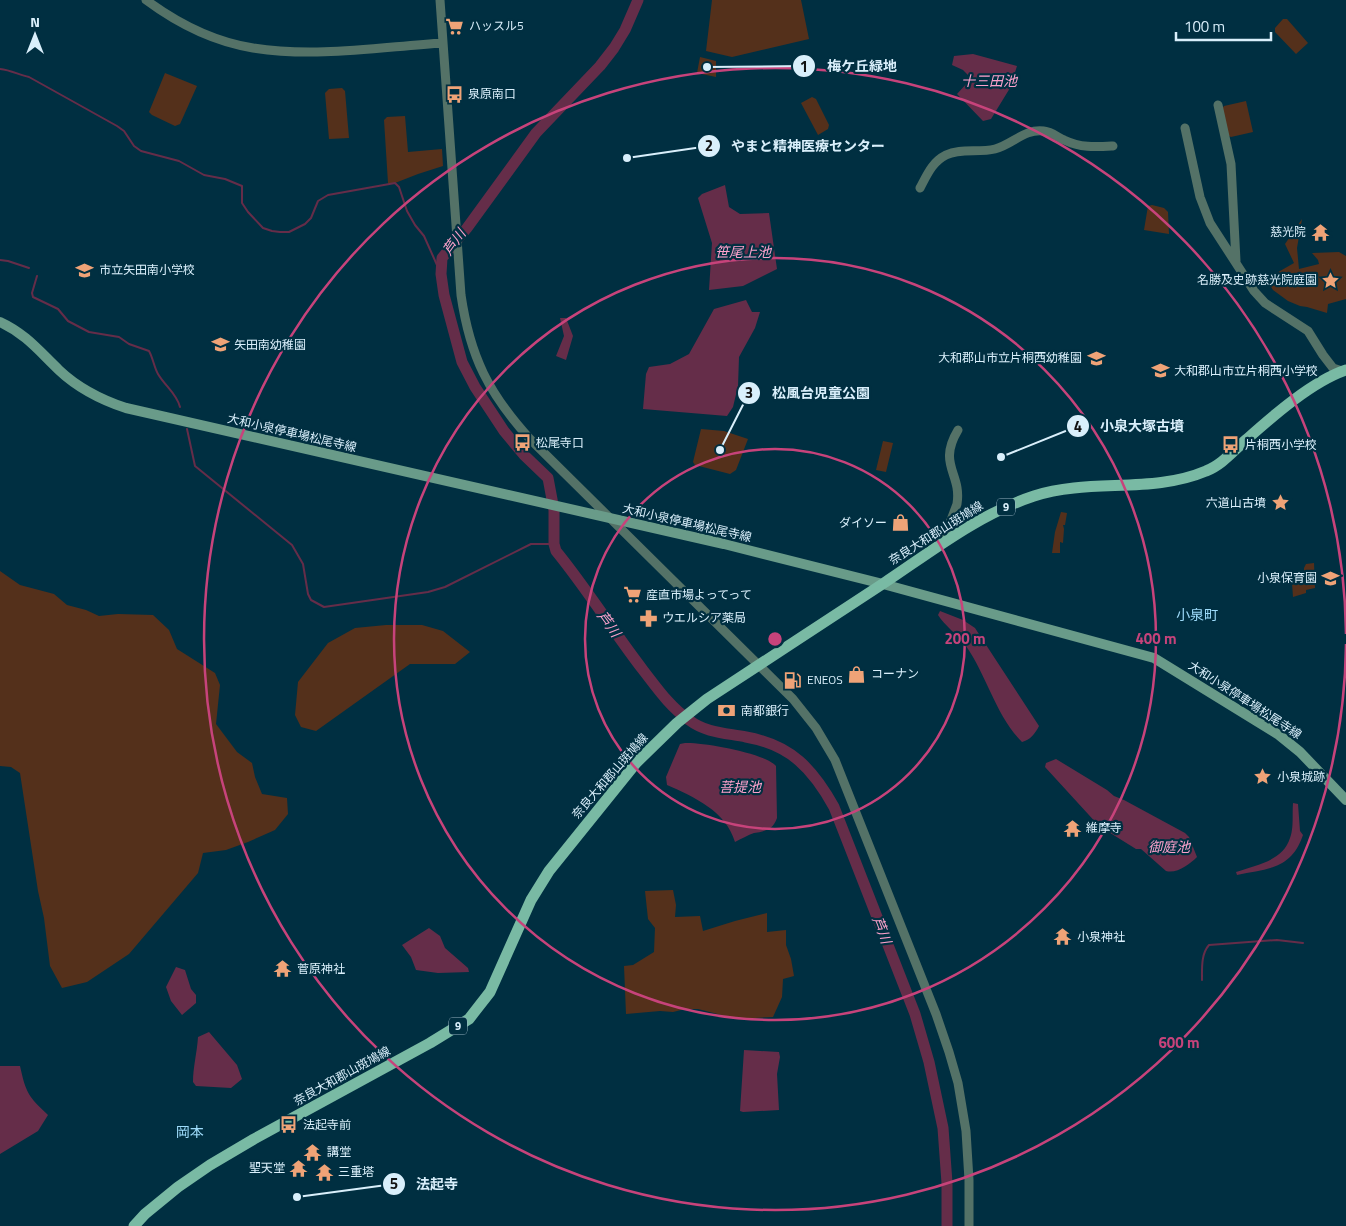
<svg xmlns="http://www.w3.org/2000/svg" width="1346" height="1226" viewBox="0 0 1346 1226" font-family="'Titillium Web','Noto Sans JP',sans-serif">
	<rect width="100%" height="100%" fill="#002f41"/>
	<path fill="#54301b" d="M712 0H801L809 39 732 57 706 51Z
		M1283 19H1287L1308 43 1296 54 1275 32V28Z
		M700 57 716 61V77L697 73Z
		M165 73 197 86 180 124 175 126 152 115 149 112Z
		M342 88 345 91 349 138 329 139 325 93 329 89Z
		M812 97 816 99 829 125 828 129 818 135 801 103Z
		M1246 101 1253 132 1231 137 1227 135 1222 109 1224 106Z
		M405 116 408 152 442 149 443 166 418 174 395 183H388L384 120 387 117Z
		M1152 205 1164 208 1168 212 1169 234 1144 230 1148 206Z
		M1302 219 1297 248 1299 269 1319 264 1318 260 1312 253 1339 252 1346 256V299L1328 304 1327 313 1307 307 1300 306 1288 301 1273 290 1266 279 1294 263 1285 244Z
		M701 429 724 431 748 439 736 470 730 474 695 465 693 462Z
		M883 441 893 443 886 472 876 470Z
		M1061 512 1067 513 1065 525H1063L1064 529 1063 543 1060 542V553H1052L1055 532Z
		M1314 563 1315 588 1306 590V593L1293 597 1292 583H1298L1304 575V568L1306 564Z
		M0 571 20 585 54 594 67 605 86 610 99 616 118 614 153 615 169 630 177 649 215 673 220 685 216 724 237 752 252 763 255 777 262 794 287 798 288 814 275 830 248 842 226 850 203 853 198 873 129 954 87 982 62 988 50 966 44 918 38 891 20 773 11 767 0 766Z
		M386 625H422L443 631 470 652 455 664H410L316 731 301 727 295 715 298 682 328 643 355 628Z
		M673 890 676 905 675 917 700 916 703 931 735 921 767 913V932L786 930V945L791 959 794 976 783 979 782 997 773 1017 737 1019 698 1009H685L673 1012 660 1011 626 1014 624 966 633 965 654 952 655 928 648 919 645 891Z"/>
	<path fill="#652d49" d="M973 54 1017 66 1010 88 991 119 983 121 957 94 968 82V75L963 70 952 65 954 56Z
		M725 185 729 207 740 214 769 213 777 269 743 286 709 290 712 243 698 198 702 194Z
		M746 300 752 312H760L755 328 739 357 738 386 733 407 727 416 643 409 646 374 649 367 670 364 689 354 714 309Z
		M560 318H566L573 336 566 360 556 356 564 336Z
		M940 611 963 620 975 628 1039 726C1035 734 1030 740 1022 742 996 716 987 676 966 646 958 635 944 625 938 615Z
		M685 743C702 742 765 753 776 766L777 818C773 830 765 831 754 833 748 835 741 839 735 842 726 811 694 797 667 785L666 777 680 744Z
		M1056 759 1107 790 1114 796 1124 800 1185 833 1189 837 1197 857C1190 864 1177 874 1166 871L1141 849H1136L1099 826 1045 767 1046 763Z
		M1293 803 1298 804 1300 831 1303 835C1291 870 1268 868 1237 875L1236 872C1256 865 1283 861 1290 838 1294 828 1292 814 1293 803Z
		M429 928 440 936 445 948 468 968 469 972 438 973 416 970 411 957 402 945Z
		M176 967 185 970 191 989 196 995V1003L182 1015 171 1001 166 987Z
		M209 1032 237 1065 242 1079 231 1088 196 1086 193 1082C193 1067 197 1053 198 1037Z
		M744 1050 779 1052 780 1057 777 1074 779 1110 743 1112 740 1111Z
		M0 1066H20C26 1093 28 1096 48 1115L38 1131 0 1154Z"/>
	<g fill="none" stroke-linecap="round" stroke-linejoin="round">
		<path stroke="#652d49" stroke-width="2" d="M0 69C11 70 19 75 29 77L117 126 124 131 134 146 141 151 179 161 204 175 225 179 242 186V203L248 212 263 228 272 231 280 232H289L305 224 311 218 318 201 328 195 395 183 399 187 407 211 415 225 424 236 441 274
			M0 260 8 261 29 268
			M37 276 32 293 33 297 58 309 68 321 89 332 119 337 129 344 149 351C153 358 154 367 158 374 165 386 177 394 180 407
			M187 429 195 466 292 545 303 564 308 594 311 600 324 607 428 592 445 587 531 544H554
			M1202 980C1202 968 1201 954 1209 945L1277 940 1303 943"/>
		<path stroke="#652d49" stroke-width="11" d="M638 0 625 30 614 48 600 66 536 133 467 228 442 258 441 274 444 295 462 362 475 387 504 431 524 455 548 478 554 510V544L556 551C587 589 613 631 643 670 657 688 670 707 689 720 706 733 726 733 746 737 791 745 813 769 834 807L915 1014 929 1062 943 1128 947 1183V1226"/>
		<path stroke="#547267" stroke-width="9" d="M146 0C177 23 215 42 253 48 316 58 380 47 443 43
			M440 0 461 295C470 357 489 394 530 439L793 699 816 728 835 760 936 1014 949 1052 958 1083 966 1131 969 1180V1226
			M1218 105 1231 164 1236 261
			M1185 128 1200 197 1210 223 1254 291 1265 303 1308 331 1323 355 1333 368 1342 371
			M920 188C927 175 932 162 946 155 960 148 979 153 995 149 1012 145 1025 128 1044 131 1052 132 1057 137 1064 140 1081 148 1095 147 1113 146
			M942 544 957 504C962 473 937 465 958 430"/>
		<path stroke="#699b89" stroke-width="10" d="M0 322C26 334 39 351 59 370 78 388 102 400 126 408L724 544 883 584 1154 658 1279 735 1300 752 1346 800"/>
		<path stroke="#79baa4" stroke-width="11" d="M134 1226 145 1214 178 1187 210 1165 254 1139 430 1043 469 1019 490 992 531 900 549 871 636 763 677 723 707 699C766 660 825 622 884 583 932 551 979 514 1034 496 1090 478 1152 494 1206 471 1222 465 1234 450 1247 439 1274 415 1313 381 1346 370"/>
	</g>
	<g fill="none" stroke="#c7437b" stroke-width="2.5">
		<circle cx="775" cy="639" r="190"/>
		<circle cx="775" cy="639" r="381"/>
		<path d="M1346 644A571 571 0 1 1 1346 634"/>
	</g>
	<defs>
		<symbol id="supermarket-bare" viewBox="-9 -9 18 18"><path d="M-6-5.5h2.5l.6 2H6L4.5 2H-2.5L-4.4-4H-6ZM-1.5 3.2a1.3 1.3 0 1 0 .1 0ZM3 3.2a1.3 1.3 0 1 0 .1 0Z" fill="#efa377" stroke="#002f41" stroke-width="2.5" paint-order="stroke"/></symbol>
		<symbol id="bus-bare" viewBox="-9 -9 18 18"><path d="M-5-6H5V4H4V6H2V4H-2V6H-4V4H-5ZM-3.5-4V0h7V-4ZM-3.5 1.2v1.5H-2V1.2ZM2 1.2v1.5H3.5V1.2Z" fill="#efa377" stroke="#002f41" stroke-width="2.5" paint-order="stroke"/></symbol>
		<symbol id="temple-bare" viewBox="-9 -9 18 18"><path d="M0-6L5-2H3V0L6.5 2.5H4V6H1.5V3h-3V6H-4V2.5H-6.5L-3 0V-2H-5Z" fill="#efa377" stroke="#002f41" stroke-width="2.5" paint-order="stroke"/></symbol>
		<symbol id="school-bare" viewBox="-9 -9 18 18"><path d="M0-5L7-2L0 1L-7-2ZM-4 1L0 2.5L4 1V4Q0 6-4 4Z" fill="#efa377" stroke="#002f41" stroke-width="2.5" paint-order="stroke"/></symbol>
		<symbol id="sight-bare" viewBox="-9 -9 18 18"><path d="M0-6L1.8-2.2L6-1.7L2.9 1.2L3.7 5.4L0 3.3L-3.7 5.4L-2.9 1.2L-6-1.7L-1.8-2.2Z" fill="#efa377" stroke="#002f41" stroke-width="2.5" paint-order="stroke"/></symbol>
		<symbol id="shop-bare" viewBox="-9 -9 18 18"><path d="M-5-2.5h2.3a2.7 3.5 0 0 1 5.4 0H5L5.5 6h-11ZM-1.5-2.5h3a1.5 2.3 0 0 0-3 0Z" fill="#efa377" stroke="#002f41" stroke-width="2.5" paint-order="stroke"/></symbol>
		<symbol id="pharmacy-bare" viewBox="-9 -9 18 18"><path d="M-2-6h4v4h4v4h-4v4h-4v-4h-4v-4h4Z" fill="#efa377" stroke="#002f41" stroke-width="2.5" paint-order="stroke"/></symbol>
		<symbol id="fuel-bare" viewBox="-9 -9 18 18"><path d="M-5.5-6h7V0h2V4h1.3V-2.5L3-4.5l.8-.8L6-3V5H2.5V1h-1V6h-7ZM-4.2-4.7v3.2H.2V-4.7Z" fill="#efa377" stroke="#002f41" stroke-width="2.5" paint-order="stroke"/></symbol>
		<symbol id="bank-bare" viewBox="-9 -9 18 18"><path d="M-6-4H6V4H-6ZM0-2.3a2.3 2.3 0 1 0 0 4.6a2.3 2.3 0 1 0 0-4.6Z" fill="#efa377" stroke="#002f41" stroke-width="2.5" paint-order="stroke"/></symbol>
	</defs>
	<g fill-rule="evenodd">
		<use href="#supermarket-bare" x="442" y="14" width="25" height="25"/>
		<use href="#bus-bare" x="442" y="82" width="25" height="25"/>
		<use href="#temple-bare" x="1308" y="220" width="25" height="25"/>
		<use href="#school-bare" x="72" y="258" width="25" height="25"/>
		<use href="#sight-bare" x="1318" y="268" width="25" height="25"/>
		<use href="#school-bare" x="208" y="332" width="25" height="25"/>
		<use href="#school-bare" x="1084" y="346" width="25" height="25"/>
		<use href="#school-bare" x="1148" y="358" width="25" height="25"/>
		<use href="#bus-bare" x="510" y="430" width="25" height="25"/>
		<use href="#bus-bare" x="1218" y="432" width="25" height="25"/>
		<use href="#sight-bare" x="1268" y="490" width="25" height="25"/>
		<use href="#shop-bare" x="888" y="510" width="25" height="25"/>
		<use href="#school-bare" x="1318" y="566" width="25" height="25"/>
		<use href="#supermarket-bare" x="620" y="582" width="25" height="25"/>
		<use href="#pharmacy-bare" x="636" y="606" width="25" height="25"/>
		<use href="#shop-bare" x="844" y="662" width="25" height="25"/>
		<use href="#fuel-bare" x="780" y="668" width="25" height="25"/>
		<use href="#bank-bare" x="714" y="698" width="25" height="25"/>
		<use href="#sight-bare" x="1250" y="764" width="25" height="25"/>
		<use href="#temple-bare" x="1060" y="816" width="25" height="25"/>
		<use href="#temple-bare" x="1050" y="924" width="25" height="25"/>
		<use href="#temple-bare" x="270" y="956" width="25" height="25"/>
		<use href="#bus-bare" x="276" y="1112" width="25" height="25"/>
		<use href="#temple-bare" x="300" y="1140" width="25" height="25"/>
		<use href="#temple-bare" x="286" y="1156" width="25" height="25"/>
		<use href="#temple-bare" x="312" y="1160" width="25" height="25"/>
	</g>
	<g text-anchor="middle" stroke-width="4.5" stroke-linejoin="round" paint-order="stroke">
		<g fill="#002f41" stroke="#98b5c3" stroke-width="1">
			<rect x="997" y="498.5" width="18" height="17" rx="4"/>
			<rect x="449" y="1017.5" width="18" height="17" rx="4"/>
		</g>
		<g font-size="11" font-weight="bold" fill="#d9effb">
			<text x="1006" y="511">9</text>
			<text x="458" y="1030">9</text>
		</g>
		<g font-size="12" fill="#d9effb" stroke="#002f41" text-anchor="start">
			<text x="469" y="30">ハッスル5</text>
			<text x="468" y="98">泉原南口</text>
			<text x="1306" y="236" text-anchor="end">慈光院</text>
			<text x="99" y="274">市立矢田南小学校</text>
			<text x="1317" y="284" text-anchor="end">名勝及史跡慈光院庭園</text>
			<text x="234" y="349">矢田南幼稚園</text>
			<text x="1082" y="362" text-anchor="end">大和郡山市立片桐西幼稚園</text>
			<text x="1174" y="375">大和郡山市立片桐西小学校</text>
			<text x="536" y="447">松尾寺口</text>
			<text x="1245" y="449">片桐西小学校</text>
			<text x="1266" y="507" text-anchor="end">六道山古墳</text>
			<text x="887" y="527" text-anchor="end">ダイソー</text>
			<text x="1317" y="582" text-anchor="end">小泉保育園</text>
			<text x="646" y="599">産直市場よってって</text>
			<text x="662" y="622">ウエルシア薬局</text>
			<text x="871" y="678">コーナン</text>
			<text x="807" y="684">ENEOS</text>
			<text x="741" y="715">南都銀行</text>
			<text x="1277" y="781">小泉城跡</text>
			<text x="1086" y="832">維摩寺</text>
			<text x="1077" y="941">小泉神社</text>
			<text x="297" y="973">菅原神社</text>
			<text x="303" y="1129">法起寺前</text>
			<text x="327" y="1156">講堂</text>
			<text x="285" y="1172" text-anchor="end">聖天堂</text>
			<text x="338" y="1176">三重塔</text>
		</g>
		<g font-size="12" fill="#d9effb" stroke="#002f41">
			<text transform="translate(292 433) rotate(13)" y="4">大和小泉停車場松尾寺線</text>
			<text transform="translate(687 523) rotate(13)" y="4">大和小泉停車場松尾寺線</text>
			<text transform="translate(936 533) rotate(-32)" y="4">奈良大和郡山斑鳩線</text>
			<text transform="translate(1245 700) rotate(33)" y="4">大和小泉停車場松尾寺線</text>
			<text transform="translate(610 776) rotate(-49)" y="4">奈良大和郡山斑鳩線</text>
			<text transform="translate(342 1076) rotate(-29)" y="4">奈良大和郡山斑鳩線</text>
		</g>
		<g font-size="14" font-style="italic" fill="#fba1cb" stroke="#002f41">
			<text x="989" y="86">十三田池</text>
			<text transform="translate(454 242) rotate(-54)" y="5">芦川</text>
			<text x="743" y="257">笹尾上池</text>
			<text transform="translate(609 624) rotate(54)" y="5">芦川</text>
			<text x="740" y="792">菩提池</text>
			<text x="1169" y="852">御庭池</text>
			<text transform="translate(882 930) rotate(69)" y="5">芦川</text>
		</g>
		<g font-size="14" fill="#9edcfb" stroke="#002f41">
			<text x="1197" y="620">小泉町</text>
			<text x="190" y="1137">岡本</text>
		</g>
	</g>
	<circle cx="775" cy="639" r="8" fill="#c7437b" stroke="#002f41" stroke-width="2.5"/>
	<g font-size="15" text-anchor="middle" font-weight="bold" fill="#c7437b" stroke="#002f41" stroke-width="4.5" stroke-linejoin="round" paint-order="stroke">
		<text x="965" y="644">200 m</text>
		<text x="1156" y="644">400 m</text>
		<text x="1179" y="1048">600 m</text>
	</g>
	<path fill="none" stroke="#d9effb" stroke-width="2" d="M707 67L804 66M627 158L709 146M720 450L749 393M1001 457L1078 426M297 1197L394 1184"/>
	<g fill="#d9effb" stroke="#002f41" stroke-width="2">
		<circle cx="707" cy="67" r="5"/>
		<circle cx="627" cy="158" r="5"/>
		<circle cx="720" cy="450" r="5"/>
		<circle cx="1001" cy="457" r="5"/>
		<circle cx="297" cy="1197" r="5"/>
		<circle cx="804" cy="66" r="12"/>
		<circle cx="709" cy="146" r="12"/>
		<circle cx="749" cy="393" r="12"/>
		<circle cx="1078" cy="426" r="12"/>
		<circle cx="394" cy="1184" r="12"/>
	</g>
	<g font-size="15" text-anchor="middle" font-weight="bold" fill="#111">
		<text x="804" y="72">1</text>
		<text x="709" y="151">2</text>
		<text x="749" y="398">3</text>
		<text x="1078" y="432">4</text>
		<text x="394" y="1189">5</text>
	</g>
	<g font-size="14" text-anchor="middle" font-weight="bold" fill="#d9effb" stroke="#002f41" stroke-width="4.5" stroke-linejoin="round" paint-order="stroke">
		<text x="862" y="71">梅ケ丘緑地</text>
		<text x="808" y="151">やまと精神医療センター</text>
		<text x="821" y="398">松風台児童公園</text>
		<text x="1142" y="431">小泉大塚古墳</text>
		<text x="437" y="1189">法起寺</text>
	</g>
	<g transform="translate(35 35)" stroke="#002f41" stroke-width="4" paint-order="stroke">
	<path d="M0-4L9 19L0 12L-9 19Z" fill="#d9effb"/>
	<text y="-8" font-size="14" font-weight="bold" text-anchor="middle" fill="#d9effb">N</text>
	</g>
	<path d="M1176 32v8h95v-8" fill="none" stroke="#d9effb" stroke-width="2.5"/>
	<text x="1184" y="32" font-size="15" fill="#d9effb" stroke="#002f41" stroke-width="4" paint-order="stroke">100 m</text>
</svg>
